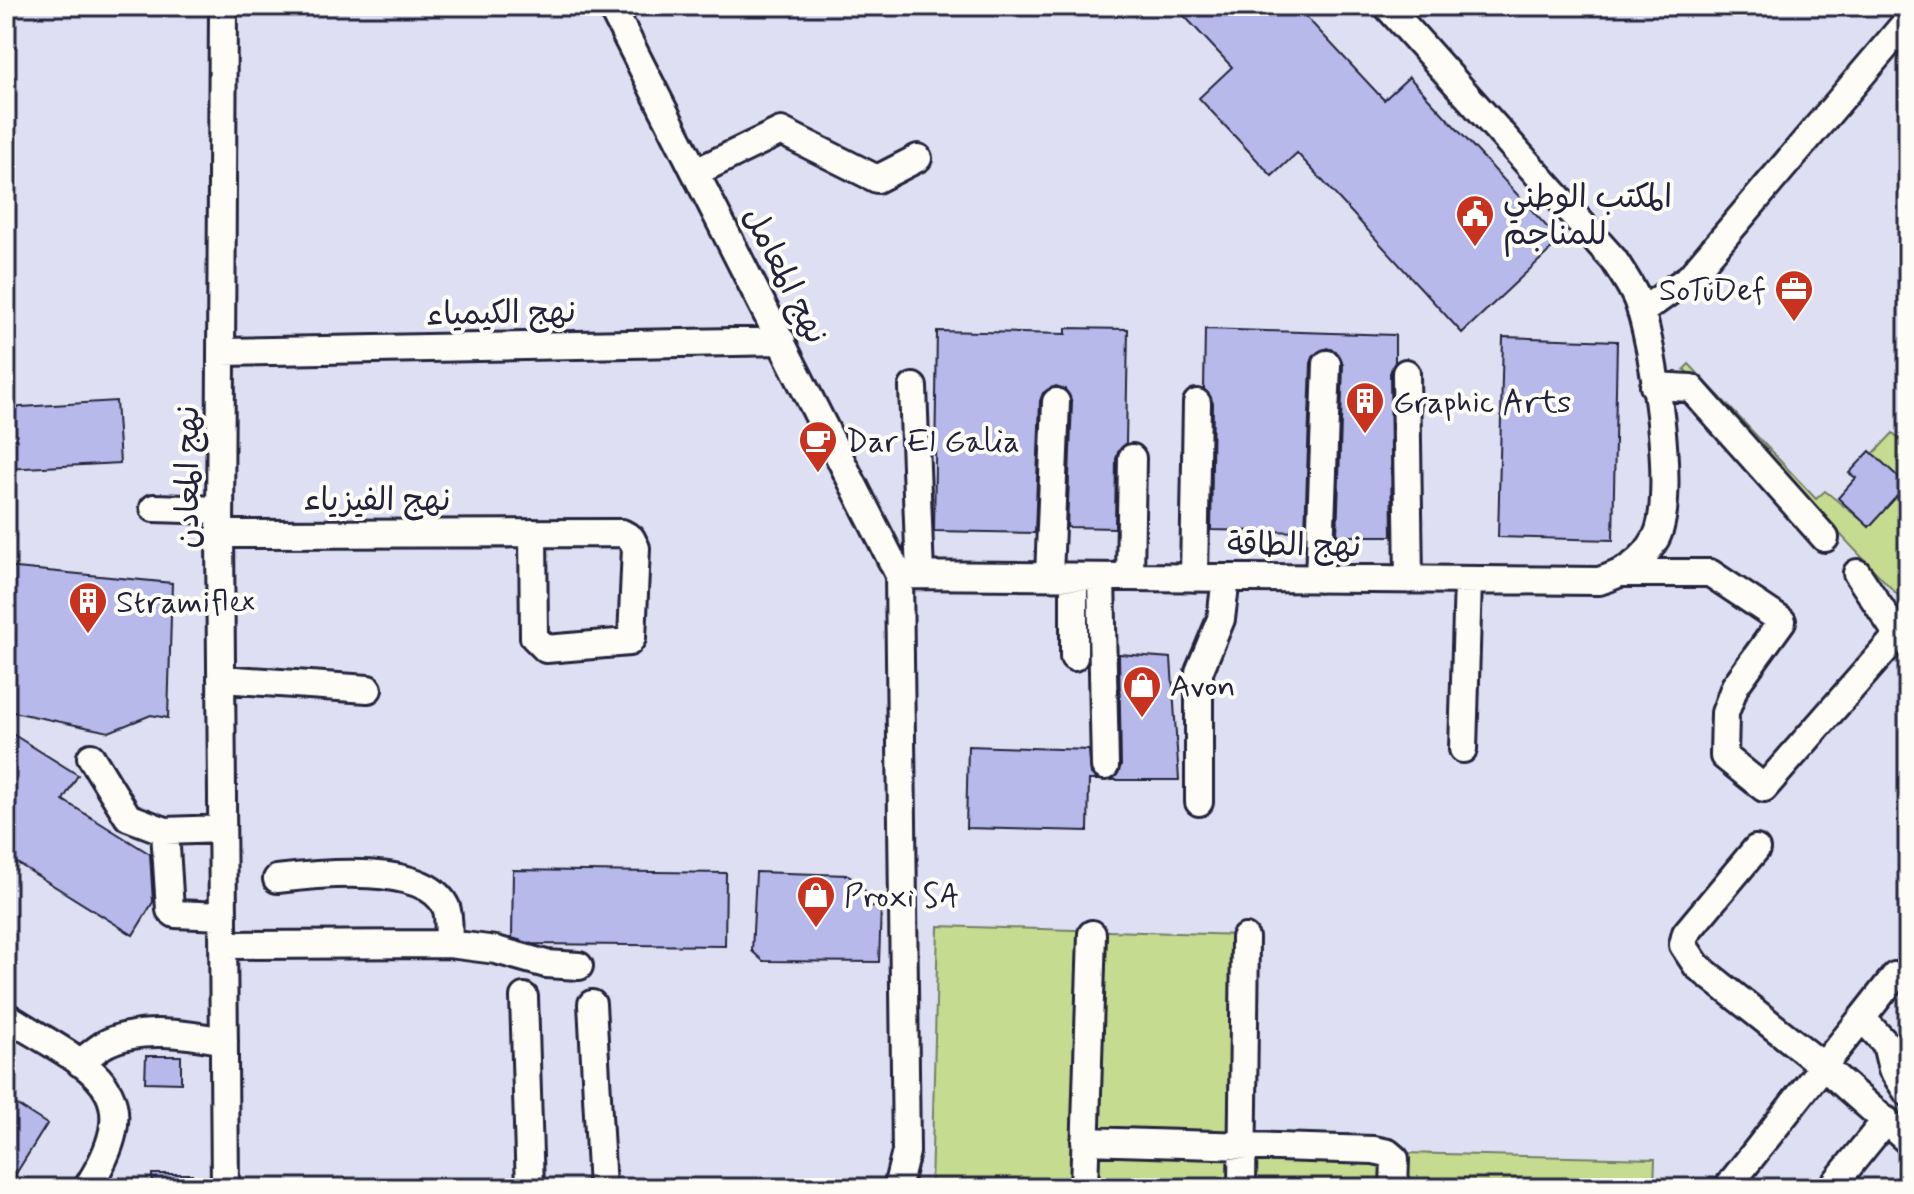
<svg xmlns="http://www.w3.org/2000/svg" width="1914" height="1194" viewBox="0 0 1914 1194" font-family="Mynerve,'Playpen Sans Arabic',sans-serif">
	<rect width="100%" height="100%" fill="#efeff5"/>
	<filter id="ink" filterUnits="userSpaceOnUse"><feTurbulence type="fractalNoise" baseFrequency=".0125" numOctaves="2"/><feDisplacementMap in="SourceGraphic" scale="16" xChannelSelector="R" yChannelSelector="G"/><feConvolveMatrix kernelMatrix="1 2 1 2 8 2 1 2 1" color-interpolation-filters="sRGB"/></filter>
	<g filter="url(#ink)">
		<path fill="#dedff2" d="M6 6H1908V1188H6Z"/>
		<path fill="#c5db90" stroke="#747e66" stroke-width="2" d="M1689 364 1816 499 1825 491 1869 526 1897 496 1902 500 1908 493V606L1684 369Z
			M1893 433 1908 447V486L1873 454Z
			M938 926 1243 935 1237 1149 1655 1159 1654 1188H931Z"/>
		<path fill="#b7b9eb" stroke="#22223b" stroke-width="2" d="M1175 6H1296L1384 100 1409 77 1560 241 1462 333 1297 153 1272 176 1199 98 1232 67Z
			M1066 328 1128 329 1126 443 1116 458 1115 528 1067 527 1072 402 1065 389 1056 386 1043 393 1040 401 1035 533 934 531 937 331 1066 334Z
			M1205 329 1395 335V362L1390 373 1392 536H1337L1343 365 1336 351 1327 348 1314 355 1311 363 1305 532 1211 530 1213 403 1204 389Z
			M1503 337 1617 341 1613 540 1498 537Z
			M116 401 120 463 6 469V408Z
			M1870 451 1908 486V493L1902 500 1897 496 1869 527 1838 498 1856 478 1849 473Z
			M6 567 172 583 168 718 151 715 109 732 8 711Z
			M1119 654 1171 658 1179 780H1112L1121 766Z
			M6 730 78 775 63 800 150 854 153 902 133 935 6 856Z
			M968 746 1089 750 1091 774 1098 780H1089L1088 831 966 828Z
			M513 870 726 873 725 946 532 944 512 938Z
			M756 872 848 875 865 891V907H881L879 962 763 961 752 951Z
			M146 1056H181V1083L145 1082Z
			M6 1098 47 1124 7 1188H6Z
			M152 1174H192L191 1188H152Z"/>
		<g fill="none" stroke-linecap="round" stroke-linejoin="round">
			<defs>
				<path id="minor" d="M223 6 220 534 225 1188
					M611 6 899 575 906 1152 897 1188
					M696 172 781 131 877 179 918 158
					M1641 312 1690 277 1908 20
					M222 352 782 341
					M1406 373 1409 580
					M1654 386 1691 388 1825 538
					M913 387 920 575
					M154 508 220 510
					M220 534 622 533 631 538 636 548 632 638 629 642 546 649 534 637 533 533
					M1624 573H1710L1782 621 1735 686 1725 713 1724 756 1764 788 1898 635 1857 573
					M899 575 1599 581C1625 573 1643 562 1656 538 1677 498 1654 346 1638 302 1633 288 1622 273 1614 260L1387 6
					M1049 576 1056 402
					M1101 577 1105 766
					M1130 577 1132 458
					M1194 578 1197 403
					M1319 579 1327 364
					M1074 657V577
					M221 679 368 689
					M1463 749 1468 580
					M91 757 128 817 165 831 222 829
					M1199 802V672L1221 619 1226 578
					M165 831 170 910 175 914 223 916
					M1756 849 1686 933 1683 945 1697 966 1823 1066 1862 1018 1886 1044 1892 1069 1908 1093
					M277 879C318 874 425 862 446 907 450 917 448 933 449 944
					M224 945 449 944 496 950 546 964 579 966
					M524 997 530 1188
					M592 1004 602 1188
					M6 1016C87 1068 154 1084 87 1188
					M1862 1018 1895 976
					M80 1063C88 1057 96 1049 105 1044 139 1026 189 1034 224 1041
					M1085 1141 1374 1150 1388 1153 1395 1159 1394 1188
					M1084 1188 1092 934
					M1242 1188 1245 938
					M1727 1188 1823 1066 1908 1141
					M1831 1188 1886 1120"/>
			</defs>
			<use href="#minor" stroke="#22223b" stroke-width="32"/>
			<use href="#minor" stroke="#fdfcf7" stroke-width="26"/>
		</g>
	</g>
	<defs>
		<symbol id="civic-pin" viewBox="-11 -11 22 30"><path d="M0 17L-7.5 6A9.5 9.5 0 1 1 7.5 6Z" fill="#c8321e" stroke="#fdfcf7"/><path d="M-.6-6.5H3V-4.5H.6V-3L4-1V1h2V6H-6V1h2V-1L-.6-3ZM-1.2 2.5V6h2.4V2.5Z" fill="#fff"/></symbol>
		<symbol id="office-pin" viewBox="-11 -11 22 30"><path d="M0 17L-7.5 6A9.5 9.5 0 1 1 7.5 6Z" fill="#c8321e" stroke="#fdfcf7"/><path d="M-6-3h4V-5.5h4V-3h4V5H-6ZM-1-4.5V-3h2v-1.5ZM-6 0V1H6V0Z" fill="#fff"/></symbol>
		<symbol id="building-pin" viewBox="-11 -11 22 30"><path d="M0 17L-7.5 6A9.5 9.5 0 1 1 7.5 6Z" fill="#c8321e" stroke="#fdfcf7"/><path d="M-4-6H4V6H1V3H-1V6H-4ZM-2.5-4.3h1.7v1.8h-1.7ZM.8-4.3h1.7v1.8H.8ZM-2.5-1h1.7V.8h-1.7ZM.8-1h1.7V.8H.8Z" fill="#fff"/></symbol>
		<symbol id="cafe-pin" viewBox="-11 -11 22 30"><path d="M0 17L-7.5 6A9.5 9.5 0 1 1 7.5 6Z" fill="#c8321e" stroke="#fdfcf7"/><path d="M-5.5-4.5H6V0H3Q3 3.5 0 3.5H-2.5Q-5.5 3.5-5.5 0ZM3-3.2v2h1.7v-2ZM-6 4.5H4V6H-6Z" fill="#fff"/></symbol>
		<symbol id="shop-pin" viewBox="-11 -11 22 30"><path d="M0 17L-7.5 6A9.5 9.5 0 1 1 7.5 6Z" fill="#c8321e" stroke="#fdfcf7"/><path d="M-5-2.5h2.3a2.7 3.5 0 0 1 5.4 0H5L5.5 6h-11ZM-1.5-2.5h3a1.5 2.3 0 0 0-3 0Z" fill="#fff"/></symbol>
	</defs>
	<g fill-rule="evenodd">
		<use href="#civic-pin" x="1453" y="192" width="44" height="60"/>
		<use href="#office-pin" x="1772" y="267" width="44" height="60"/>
		<use href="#building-pin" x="1343" y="379" width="44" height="60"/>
		<use href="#cafe-pin" x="796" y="418" width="44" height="60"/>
		<use href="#building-pin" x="66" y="579" width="44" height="60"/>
		<use href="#shop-pin" x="1120" y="663" width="44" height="60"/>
		<use href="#shop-pin" x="794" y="873" width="44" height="60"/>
	</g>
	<g text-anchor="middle" stroke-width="8" stroke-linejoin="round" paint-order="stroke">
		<g font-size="32" fill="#22223b" stroke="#fdfcf7" text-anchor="start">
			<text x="1503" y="207">المكتب الوطني<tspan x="1503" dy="37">للمناجم</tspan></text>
			<text x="1766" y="300" text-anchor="end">SoTuDef</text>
			<text x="1393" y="412">Graphic Arts</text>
			<text x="846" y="451">Dar El Galia</text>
			<text x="116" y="612">Stramiflex</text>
			<text x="1170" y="696">Avon</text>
			<text x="844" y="906">Proxi SA</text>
		</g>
		<g font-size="32" fill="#22223b" stroke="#fdfcf7">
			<text transform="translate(786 275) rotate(63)" y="11">نهج المعامل</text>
			<text transform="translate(501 312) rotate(-1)" y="11">نهج الكيمياء</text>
			<text transform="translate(187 477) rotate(-90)" y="11">نهج المعادن</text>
			<text x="377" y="510">نهج الفيزياء</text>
			<text transform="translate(1294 544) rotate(1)" y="11">نهج الطاقة</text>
		</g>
	</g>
	<rect width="1914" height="1194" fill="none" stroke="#fdfcf7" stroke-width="32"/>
	<rect x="16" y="16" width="1882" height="1162" fill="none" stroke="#22223b" stroke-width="3" filter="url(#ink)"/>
</svg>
